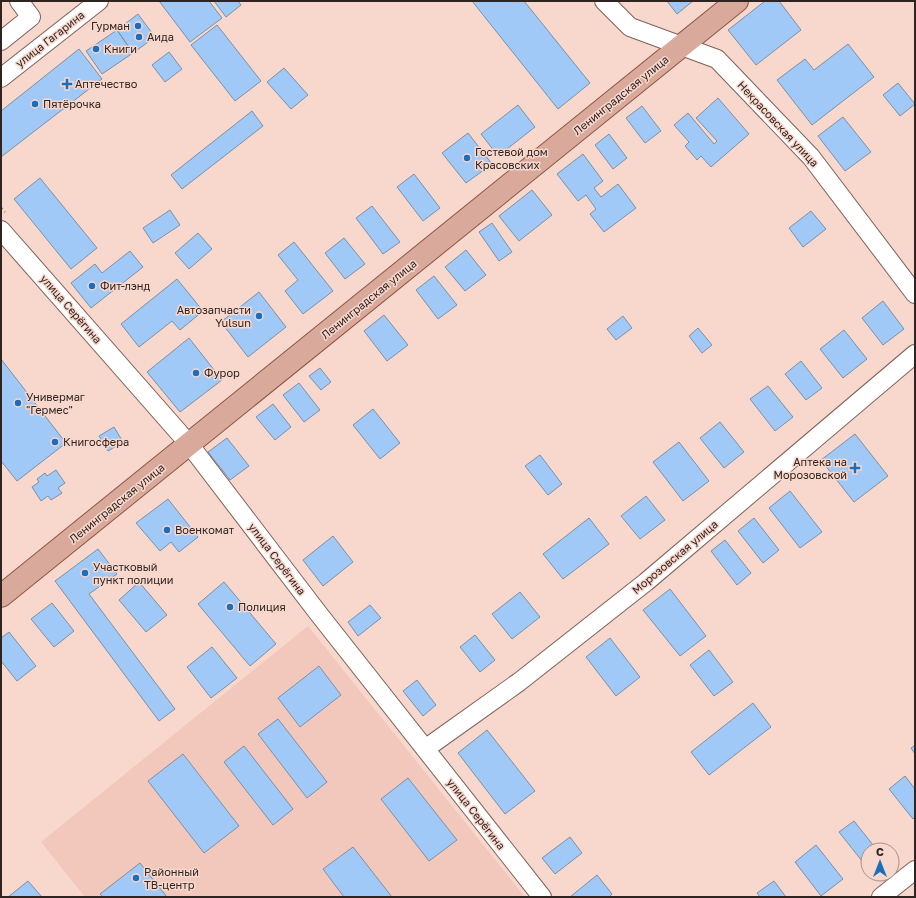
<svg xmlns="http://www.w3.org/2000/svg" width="916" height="898" viewBox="0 0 916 898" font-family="'Golos Text',sans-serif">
	<rect width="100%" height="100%" fill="#f8d7cc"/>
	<path fill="#f1c8bb" d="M308 626 525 897H85L41 842Z"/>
	<path fill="#a0c9f7" stroke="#7c90a6" d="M159 1H209L222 18 190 42Z
		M214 1H238L241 5 226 17Z
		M472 1H524L590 83 558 109Z
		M667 1H693L677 14Z
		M765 1H779L801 30 756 65 728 30Z
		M138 14 155 37 133 53 117 30Z
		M217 25 261 81 235 101 191 45Z
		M117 30 133 53 102 74 86 51Z
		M848 44 874 77 812 125 777 80 805 59 814 70Z
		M79 49 102 79 1 157V111Z
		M169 52 182 69 165 82 152 65Z
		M284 68 308 95 291 109 267 82Z
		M898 83 915 104 900 116 883 95Z
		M718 98 749 134 711 167 701 156 697 160 685 146 689 142 674 125 688 113 714 144 717 141 696 118Z
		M518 105 535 127 498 156 481 134Z
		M642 106 661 131 645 143 626 118Z
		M252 111 263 126 182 189 171 175Z
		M843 117 871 152 845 171 818 136Z
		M468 133 492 164 466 183 442 153Z
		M609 134 627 158 613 169 595 145Z
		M583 154 603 181 594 188 601 197 618 184 636 208 604 232 590 214 596 209 586 195 578 201 557 174Z
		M414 174 440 208 423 221 397 187Z
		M40 178 97 248 71 269 14 199Z
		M532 190 552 215 519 241 499 216Z
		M372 206 400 242 383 254 356 218Z
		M170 210 180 225 153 243 143 228Z
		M811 211 826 229 803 247 789 228Z
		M492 223 512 252 499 261 479 232Z
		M198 233 212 249 189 269 175 253Z
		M344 238 365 264 345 279 325 253Z
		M294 242 333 291 303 314 285 291 298 280 278 255Z
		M466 250 486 275 465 291 445 267Z
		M130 251 143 267 91 308 71 283 95 264 102 273Z
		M434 276 457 305 438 319 416 290Z
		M177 279 203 311 180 330 172 321 139 347 121 324Z
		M259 292 286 327 248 357 221 322Z
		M883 301 904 329 883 345 862 318Z
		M384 315 408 345 387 361 364 331Z
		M623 316 632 328 616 340 607 329Z
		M698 328 712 345 702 353 689 336Z
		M844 330 867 359 843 378 820 349Z
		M189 338 222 380 180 412 147 372Z
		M1 359 66 443 17 481 1 461Z
		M801 361 822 388 806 400 785 374Z
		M320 368 331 382 321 390 309 376Z
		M299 383 320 410 304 422 283 395Z
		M768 386 793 417 775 431 750 399Z
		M273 404 291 427 275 440 256 417Z
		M373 409 400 443 380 459 353 425Z
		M720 422 744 452 724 468 700 438Z
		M114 427 123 442 108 451 99 436Z
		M855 434 888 476 854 502 821 460Z
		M227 438 249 466 230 480 208 452Z
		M679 442 709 481 683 501 653 462Z
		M540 455 562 484 548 495 525 466Z
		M56 470 65 483 58 488 62 493 51 500 48 496 41 501 32 487 39 482 37 479 45 473 47 476Z
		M790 491 822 532 800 548 769 508Z
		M646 496 665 520 640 539 621 516Z
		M168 499 198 537 179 552 171 542 160 551 136 523Z
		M589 518 609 544 563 579 543 554Z
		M754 518 779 550 763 563 738 531Z
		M333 536 353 562 323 586 303 560Z
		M725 540 751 573 737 585 711 551Z
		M98 549 117 574 89 594 175 709 159 721 55 581Z
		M139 582 167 615 146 632 119 600Z
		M224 582 276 644 250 666 198 604Z
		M670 589 706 636 680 656 643 610Z
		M520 592 540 617 512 639 492 614Z
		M52 603 74 631 54 647 31 619Z
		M370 605 381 618 358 636 348 622Z
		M9 632 36 666 17 681 1 661V638Z
		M475 635 495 660 480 672 460 647Z
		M610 638 640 677 616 696 586 657Z
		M212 647 237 678 211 698 187 667Z
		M709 650 733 682 714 696 690 665Z
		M319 666 341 695 300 727 278 698Z
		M417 680 436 705 423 716 403 691Z
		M753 703 771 727 709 775 691 752Z
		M278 719 327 782 307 798 258 734Z
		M487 730 535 791 505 814 458 753Z
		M915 745V754L911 748Z
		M244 746 293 809 273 825 224 762Z
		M183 754 239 826 204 853 148 781Z
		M905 776 915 789V817L913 819 889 789Z
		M408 778 457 840 429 861 381 799Z
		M854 821 877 850H868V856L862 861 839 832Z
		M570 837 582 853 555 874 542 858Z
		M816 845 843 879 821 896 795 862Z
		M353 847 392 897H344L323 869Z
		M140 863 167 897H103L100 894Z
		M597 875 612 894 609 897H570Z
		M28 881 42 897H8Z
		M774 881 786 897H760L757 893Z"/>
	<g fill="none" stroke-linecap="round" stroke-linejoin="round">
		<defs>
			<path id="minor" d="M604 1 630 27 717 59 811 157 915 294
				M1 41 31 17 19 1
				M1 78 99 1
				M1 230 189 444 318 613 542 897
				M425 749 519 682 646 582 915 354
				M881 897 915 870"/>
			<path id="major" d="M1 596 737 1"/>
		</defs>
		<use href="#minor" stroke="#7e6158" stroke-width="20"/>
		<use href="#major" stroke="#8d5645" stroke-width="24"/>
		<path stroke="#99827b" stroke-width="2.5" stroke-dasharray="2 3" stroke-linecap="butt" d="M1 208 5 212"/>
		<use href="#minor" stroke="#fff" stroke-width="18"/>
		<use href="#major" stroke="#d9aa9b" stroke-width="22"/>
	</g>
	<g fill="#1a6ebc" stroke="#f8d7cc" stroke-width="1.5">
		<circle cx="138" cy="26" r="4"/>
		<circle cx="139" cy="37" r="4"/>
		<circle cx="96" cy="49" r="4"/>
		<path d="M65 78h4v4h4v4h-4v4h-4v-4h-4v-4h4z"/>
		<circle cx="35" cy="104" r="4"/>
		<circle cx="467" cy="158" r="4"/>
		<circle cx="92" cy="286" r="4"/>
		<circle cx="259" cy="316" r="4"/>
		<circle cx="196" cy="373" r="4"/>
		<circle cx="18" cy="403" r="4"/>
		<circle cx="55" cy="442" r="4"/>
		<path d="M853 462h4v4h4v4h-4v4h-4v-4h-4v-4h4z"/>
		<circle cx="167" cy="530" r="4"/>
		<circle cx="85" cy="573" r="4"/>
		<circle cx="230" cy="607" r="4"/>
		<circle cx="136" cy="878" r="4"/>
	</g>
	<g text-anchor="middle" stroke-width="3" stroke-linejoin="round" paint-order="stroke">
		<g font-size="11" fill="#302420" stroke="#f8d7cc" text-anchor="start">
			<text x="130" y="30" text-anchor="end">Гурман</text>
			<text x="147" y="41">Аида</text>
			<text x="104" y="53">Книги</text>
			<text x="75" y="88">Аптечество</text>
			<text x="43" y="108">Пятёрочка</text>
			<text x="475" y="156">Гостевой дом<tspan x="475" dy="13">Красовских</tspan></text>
			<text x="100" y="290">Фит-лэнд</text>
			<text x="251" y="314" text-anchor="end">Автозапчасти<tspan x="251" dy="13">Yulsun</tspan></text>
			<text x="204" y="377">Фурор</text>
			<text x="26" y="401">Универмаг<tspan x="26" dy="13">"Гермес"</tspan></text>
			<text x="63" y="446">Книгосфера</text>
			<text x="847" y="466" text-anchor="end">Аптека на<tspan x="847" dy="13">Морозовской</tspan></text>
			<text x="175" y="534">Военкомат</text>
			<text x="93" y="571">Участковый<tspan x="93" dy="13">пункт полиции</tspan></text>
			<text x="238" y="611">Полиция</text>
			<text x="144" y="876">Районный<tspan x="144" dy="13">ТВ-центр</tspan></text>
		</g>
		<g font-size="11" fill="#302420" stroke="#f8d7cc">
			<text transform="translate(50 39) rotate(-38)" y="4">улица Гагарина</text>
			<text transform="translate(621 95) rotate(-39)" y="4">Ленинградская улица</text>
			<text transform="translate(778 124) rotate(47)" y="4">Некрасовская улица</text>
			<text transform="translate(369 299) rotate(-39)" y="4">Ленинградская улица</text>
			<text transform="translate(71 309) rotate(49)" y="4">улица Серёгина</text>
			<text transform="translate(117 503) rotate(-39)" y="4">Ленинградская улица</text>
			<text transform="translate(675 557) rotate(-40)" y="4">Морозовская улица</text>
			<text transform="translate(277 559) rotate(53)" y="4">улица Серёгина</text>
			<text transform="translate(476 814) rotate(52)" y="4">улица Серёгина</text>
		</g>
	</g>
	<rect width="916" height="898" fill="none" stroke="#302420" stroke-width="4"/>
	<g transform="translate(880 862)"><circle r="19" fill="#f8d7cc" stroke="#a88f87"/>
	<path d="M0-3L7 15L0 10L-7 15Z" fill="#1a6ebc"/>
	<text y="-6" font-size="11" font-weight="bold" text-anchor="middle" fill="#302420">С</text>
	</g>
</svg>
